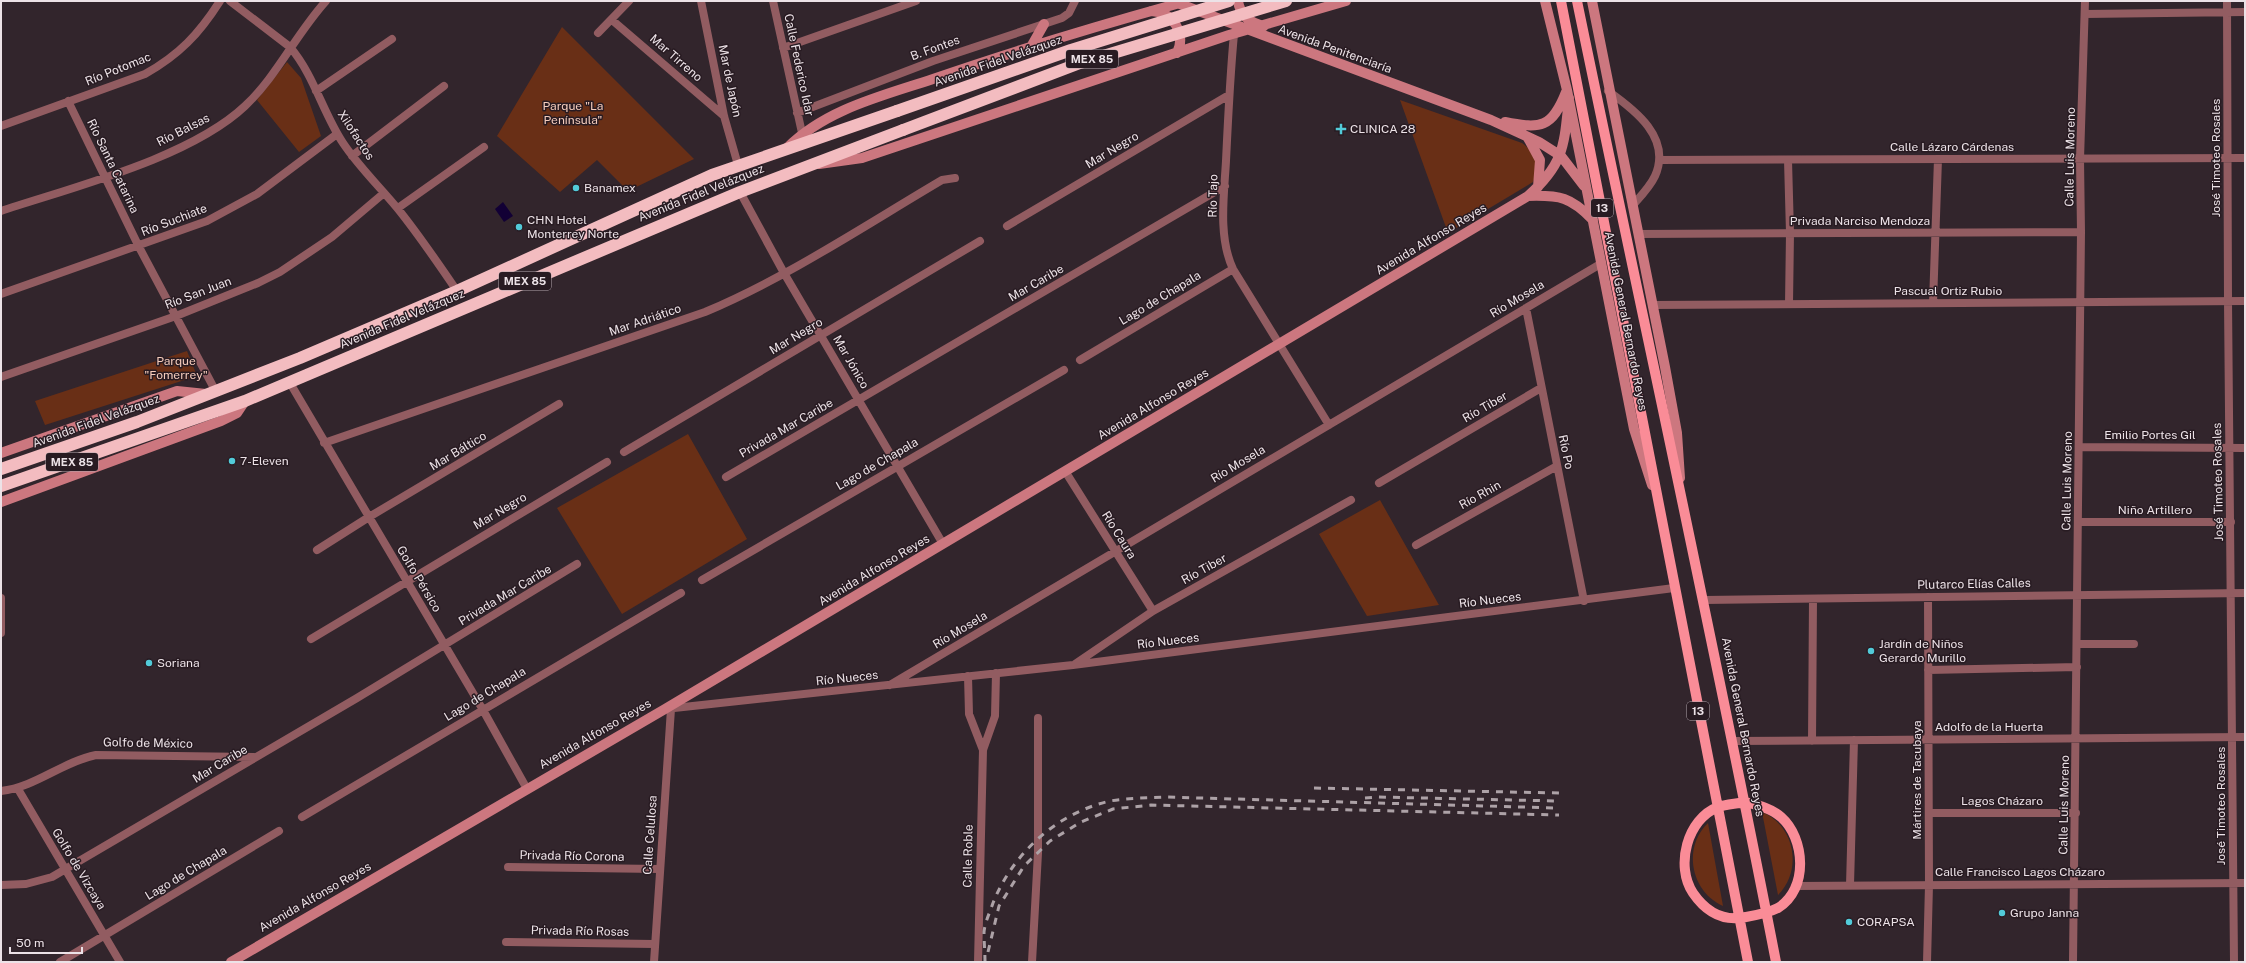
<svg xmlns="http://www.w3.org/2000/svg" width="2246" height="963" viewBox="0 0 2246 963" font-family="'Public Sans',sans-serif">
	<rect width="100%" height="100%" fill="#32252c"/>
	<path fill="#692f16" d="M562 27 694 159 628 191 597 160 560 192 497 136Z
		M287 62 301 78 321 136 299 152 257 100Z
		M1400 100 1522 143C1536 153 1540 166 1533 182L1448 233Z
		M187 351 197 376 45 425 35 401Z
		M688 434 747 539 622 614 557 508Z
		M1380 500 1439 605 1367 616 1319 534Z
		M1762 812C1795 826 1803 870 1778 895Z
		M1708 823 1723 906C1691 892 1682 848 1708 823Z"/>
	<path fill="#120035" d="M503 202 513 216 504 222 495 209Z"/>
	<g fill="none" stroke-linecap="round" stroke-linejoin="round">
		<path stroke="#925c61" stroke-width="8" d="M230 1 290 47C314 75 323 113 343 143 359 167 380 187 398 209 419 235 438 263 457 291
			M701 1 724 116 738 165
			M773 1 802 133
			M2227 1 2228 301 2234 962
			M2085 14 2245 12
			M612 20 724 116
			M598 33 629 1
			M1234 34C1230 76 1228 119 1226 161 1224 196 1218 237 1233 269L1329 425
			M783 48 916 1
			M316 91 392 39
			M1608 91C1635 110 1672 138 1655 176 1650 187 1640 197 1632 206
			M68 101 139 247 215 390
			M797 113 933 61 1062 18 1069 13 1075 1
			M1 126 145 74C179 55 199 34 220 1
			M352 156 444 86
			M1659 160 2245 158
			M1788 160 1790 233 1789 304
			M740 192 784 273 943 544
			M398 208 484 147
			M1 211C73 187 190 158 245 106 277 76 296 34 326 1
			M1007 226 1229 95
			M1638 234 2081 232
			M1 294 207 221 257 194 337 134
			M1933 303 1938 159
			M1652 305 2245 301
			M1526 308 1584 601
			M1080 360 1233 269
			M1 377 176 316 258 283 280 272 332 237 384 193
			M290 383 483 710 527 789
			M324 443 705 312C788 277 864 226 942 180L955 178
			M2079 447 2245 448
			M624 452 980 241
			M1065 471 1153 611
			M726 477 1225 186
			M1379 483 1541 388
			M2078 522H2231
			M1416 545 1557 466
			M317 550 369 517 559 404
			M702 580 1064 370
			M1 598V633
			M1704 600 2245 593
			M311 639 607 462
			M2077 644H2134
			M1075 664 1153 611 1351 500
			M1928 670 2077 667
			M968 676 969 714 983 750
			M890 685 1602 263
			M665 709 1073 665 1674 588
			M1733 741 2245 737
			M1812 741 1813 599
			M18 789 120 962
			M1 791C36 787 62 762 96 755L254 757
			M1929 813H2076
			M302 817 681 593
			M508 867 659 869
			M1 885 26 884 52 877 357 698 577 564
			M1850 885 1854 740
			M1796 886 2245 883
			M506 942 654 944
			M60 962 279 831
			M654 962 671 709
			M978 962 983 750 995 716 996 673
			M1032 962 1038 853V718
			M1927 962 1929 885 1928 597
			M2073 962 2081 232 2080 159 2085 1"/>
		<path stroke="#cc777f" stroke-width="10" d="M1172 1 1491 120 1539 142 1561 156 1584 186
			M1238 1C1240 15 1250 23 1264 26
			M1545 1 1567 90 1634 429 1652 485
			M1592 1 1665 367 1677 433 1680 478
			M1151 11C1174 12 1186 34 1177 53
			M1031 47 1044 24
			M1505 122C1541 129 1552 128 1566 92
			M1528 138 1540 160 1538 187
			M787 148C826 109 882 96 933 79 1014 51 1097 26 1180 3
			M819 164 862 158 1229 35 1346 1
			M1528 196C1560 195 1571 197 1593 220
			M1 453 177 391 206 394
			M1 502 221 421 237 413 245 401
			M231 962 665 709 1528 196C1565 163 1564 145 1569 98"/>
		<path stroke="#fa8c97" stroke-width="10" d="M1561 1 1748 962
			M1577 1C1643 321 1714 641 1776 962
			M1745 802C1757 805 1771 808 1781 817 1805 838 1809 889 1778 908 1768 913 1758 915 1746 917 1723 922 1706 912 1693 893 1675 866 1687 819 1718 807 1726 804 1736 804 1745 802Z"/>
		<path stroke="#f3bcc0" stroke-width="12" d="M1 469 137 422 300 358 457 291 712 175 897 111
			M1 486 245 401 740 192 903 130"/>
		<path stroke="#ada2a7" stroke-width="3" stroke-dasharray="7 7" stroke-linecap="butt" d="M1314 788 1559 793
			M1365 798 1378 797 1558 801
			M988 952 999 906 1024 866 1050 841 1081 822 1113 809 1151 805 1559 815
			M985 962C985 952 984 942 984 932 985 922 990 912 993 903 1013 853 1057 813 1110 801 1128 798 1146 798 1164 797L1557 808"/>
		<path stroke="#f3bcc0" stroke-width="12" d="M897 111 1071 50 1229 1
			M903 130 1080 63 1286 1"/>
	</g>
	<g fill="#52cbd9" stroke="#281b22" stroke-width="1.5">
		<path d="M1339 123h4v4h4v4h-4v4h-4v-4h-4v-4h4z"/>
		<circle cx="576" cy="188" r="4"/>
		<circle cx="519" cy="227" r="4"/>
		<circle cx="232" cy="461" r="4"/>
		<circle cx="1871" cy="651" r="4"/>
		<circle cx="149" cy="663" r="4"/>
		<circle cx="2002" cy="913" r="4"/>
		<circle cx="1849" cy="922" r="4"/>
	</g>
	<g text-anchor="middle" stroke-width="3" stroke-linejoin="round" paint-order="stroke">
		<g fill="#281b22" stroke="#b1a6ac" stroke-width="1">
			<rect x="1066" y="50" width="52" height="18" rx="3"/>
			<rect x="1591" y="199" width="22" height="18" rx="3"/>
			<rect x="499" y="272" width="52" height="18" rx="3"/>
			<rect x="46" y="453" width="52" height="18" rx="3"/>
			<rect x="1687" y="702" width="22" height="18" rx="3"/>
		</g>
		<g font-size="11" font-weight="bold" fill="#ece2e7">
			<text x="1092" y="63">MEX 85</text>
			<text x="1602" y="212">13</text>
			<text x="525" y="285">MEX 85</text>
			<text x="72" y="466">MEX 85</text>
			<text x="1698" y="715">13</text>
		</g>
		<g font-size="12" fill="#ece2e7" stroke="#281b22">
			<text transform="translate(935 48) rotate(-20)" y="4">B. Fontes</text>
			<text transform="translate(1335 49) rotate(20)" y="4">Avenida Penitenciaría</text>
			<text transform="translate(676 58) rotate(41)" y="4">Mar Tirreno</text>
			<text transform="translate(998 61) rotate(-19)" y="4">Avenida Fidel Velázquez</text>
			<text transform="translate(799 65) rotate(78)" y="4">Calle Federico Idar</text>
			<text transform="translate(118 69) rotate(-22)" y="4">Río Potomac</text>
			<text transform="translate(730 81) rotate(78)" y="4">Mar de Japón</text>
			<text transform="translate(183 130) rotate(-27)" y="4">Río Balsas</text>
			<text transform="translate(356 135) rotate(57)" y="4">Xilofactos</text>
			<text x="1952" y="151">Calle Lázaro Cárdenas</text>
			<text transform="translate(1112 150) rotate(-31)" y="4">Mar Negro</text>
			<text transform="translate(2070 157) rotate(-89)" y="4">Calle Luis Moreno</text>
			<text transform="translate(2216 158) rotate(-90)" y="4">José Timoteo Rosales</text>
			<text transform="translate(113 166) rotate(64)" y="4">Río Santa Catarina</text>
			<text transform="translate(701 193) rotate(-22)" y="4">Avenida Fidel Velázquez</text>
			<text transform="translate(1213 196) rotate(-89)" y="4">Río Tajo</text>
			<text transform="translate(174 220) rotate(-21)" y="4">Río Suchiate</text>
			<text x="1860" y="225">Privada Narciso Mendoza</text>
			<text transform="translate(1431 239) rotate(-31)" y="4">Avenida Alfonso Reyes</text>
			<text transform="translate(1036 283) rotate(-30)" y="4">Mar Caribe</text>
			<text x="1948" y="295">Pascual Ortiz Rubio</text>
			<text transform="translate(198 293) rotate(-21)" y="4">Río San Juan</text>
			<text transform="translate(1160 298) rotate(-31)" y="4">Lago de Chapala</text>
			<text transform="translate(1517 299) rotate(-31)" y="4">Río Mosela</text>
			<text transform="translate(402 319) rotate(-23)" y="4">Avenida Fidel Velázquez</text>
			<text transform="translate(645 320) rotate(-19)" y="4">Mar Adriático</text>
			<text transform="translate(1626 321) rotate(79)" y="4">Avenida General Bernardo Reyes</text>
			<text transform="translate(796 336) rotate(-31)" y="4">Mar Negro</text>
			<text transform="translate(851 362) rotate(60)" y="4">Mar Jónico</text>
			<text transform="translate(1153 404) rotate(-31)" y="4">Avenida Alfonso Reyes</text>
			<text transform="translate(1485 407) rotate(-30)" y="4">Río Tiber</text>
			<text transform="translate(96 421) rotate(-20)" y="4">Avenida Fidel Velázquez</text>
			<text transform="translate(786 428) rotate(-30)" y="4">Privada Mar Caribe</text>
			<text x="2150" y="439">Emilio Portes Gil</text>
			<text transform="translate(458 451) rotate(-31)" y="4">Mar Báltico</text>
			<text transform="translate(1566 452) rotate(78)" y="4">Río Po</text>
			<text transform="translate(877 464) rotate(-30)" y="4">Lago de Chapala</text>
			<text transform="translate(1238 464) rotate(-31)" y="4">Río Mosela</text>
			<text transform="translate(2067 481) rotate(-89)" y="4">Calle Luis Moreno</text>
			<text transform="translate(2218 482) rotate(-91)" y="4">José Timoteo Rosales</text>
			<text transform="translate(1480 495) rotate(-29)" y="4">Río Rhin</text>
			<text x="2155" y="514">Niño Artillero</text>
			<text transform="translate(500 511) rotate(-31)" y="4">Mar Negro</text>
			<text transform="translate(1119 535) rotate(58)" y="4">Río Caura</text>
			<text transform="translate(1204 569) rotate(-29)" y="4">Río Tiber</text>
			<text transform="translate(874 570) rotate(-31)" y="4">Avenida Alfonso Reyes</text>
			<text transform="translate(419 579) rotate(59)" y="4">Golfo Pérsico</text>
			<text transform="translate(1974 584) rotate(-1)" y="4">Plutarco Elías Calles</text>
			<text transform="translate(505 595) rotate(-31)" y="4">Privada Mar Caribe</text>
			<text transform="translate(1490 600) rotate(-7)" y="4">Río Nueces</text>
			<text transform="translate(960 630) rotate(-31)" y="4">Río Mosela</text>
			<text transform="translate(1168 641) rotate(-7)" y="4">Río Nueces</text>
			<text transform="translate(847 678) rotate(-6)" y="4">Río Nueces</text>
			<text transform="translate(485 694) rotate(-31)" y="4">Lago de Chapala</text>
			<text transform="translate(1743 727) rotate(79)" y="4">Avenida General Bernardo Reyes</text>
			<text x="1989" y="731">Adolfo de la Huerta</text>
			<text transform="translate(595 734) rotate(-30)" y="4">Avenida Alfonso Reyes</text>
			<text transform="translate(148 743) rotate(1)" y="4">Golfo de México</text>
			<text transform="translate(220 764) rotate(-31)" y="4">Mar Caribe</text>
			<text transform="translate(1917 780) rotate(-90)" y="4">Mártires de Tacubaya</text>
			<text x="2002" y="805">Lagos Cházaro</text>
			<text transform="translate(2064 805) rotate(-89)" y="4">Calle Luis Moreno</text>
			<text transform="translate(2221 806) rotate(-90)" y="4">José Timoteo Rosales</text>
			<text transform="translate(650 835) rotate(-86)" y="4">Calle Celulosa</text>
			<text transform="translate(572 856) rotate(1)" y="4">Privada Río Corona</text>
			<text transform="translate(968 856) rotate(-89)" y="4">Calle Roble</text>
			<text transform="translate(79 869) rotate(59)" y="4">Golfo de Vizcaya</text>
			<text x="2020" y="876">Calle Francisco Lagos Cházaro</text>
			<text transform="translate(186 873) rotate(-31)" y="4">Lago de Chapala</text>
			<text transform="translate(315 897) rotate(-30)" y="4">Avenida Alfonso Reyes</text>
			<text transform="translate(580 931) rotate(1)" y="4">Privada Río Rosas</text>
		</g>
		<g font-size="12" fill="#f5ccbc" stroke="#281b22">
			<text x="573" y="110">Parque "La<tspan x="573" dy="14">Península"</tspan></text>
			<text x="176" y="365">Parque<tspan x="176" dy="14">"Fomerrey"</tspan></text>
		</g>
		<g font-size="12" fill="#ece2e7" stroke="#281b22" text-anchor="start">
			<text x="1350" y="133">CLINICA 28</text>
			<text x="584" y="192">Banamex</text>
			<text x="527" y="224">CHN Hotel<tspan x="527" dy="14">Monterrey Norte</tspan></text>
			<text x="240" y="465">7-Eleven</text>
			<text x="1879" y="648">Jardín de Niños<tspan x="1879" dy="14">Gerardo Murillo</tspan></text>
			<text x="157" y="667">Soriana</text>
			<text x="2010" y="917">Grupo Janna</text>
			<text x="1857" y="926">CORAPSA</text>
		</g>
	</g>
	<rect width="2246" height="963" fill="none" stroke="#ece2e7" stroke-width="4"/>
	<path d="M10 947v6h72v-6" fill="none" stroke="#ece2e7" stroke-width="2"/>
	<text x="16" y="947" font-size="12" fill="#ece2e7" stroke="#281b22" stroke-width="3" paint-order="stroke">50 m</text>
</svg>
